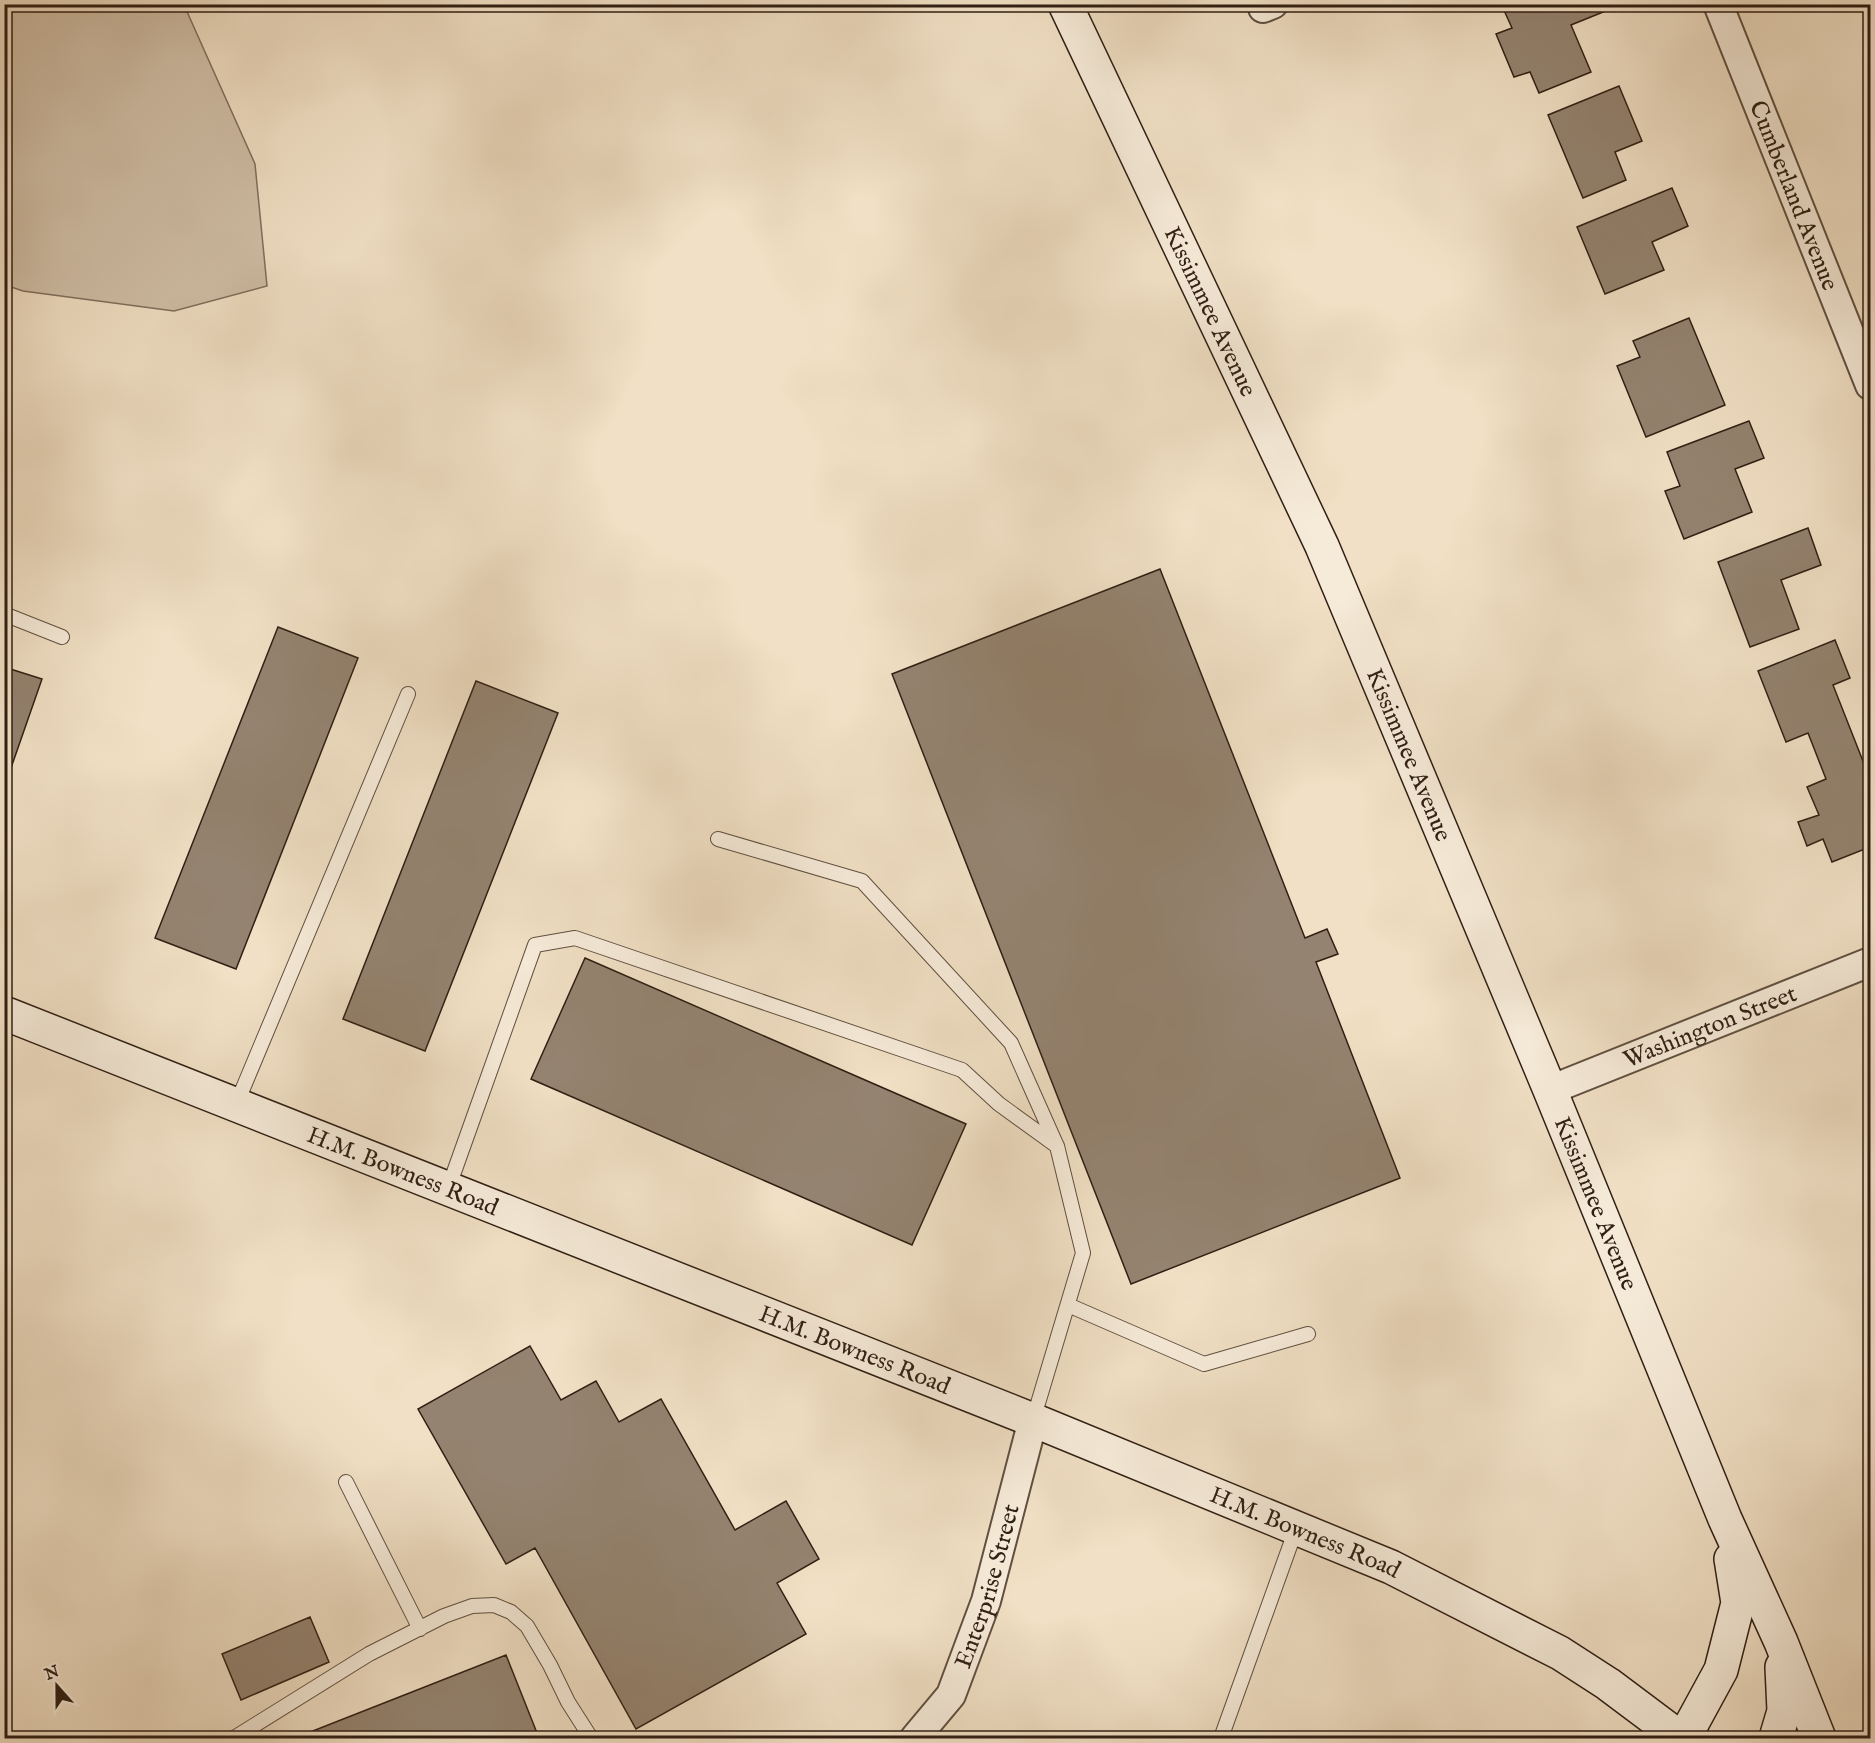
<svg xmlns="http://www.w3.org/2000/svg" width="1875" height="1743" viewBox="0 0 1875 1743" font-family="'IM FELL English',serif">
	<rect width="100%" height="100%" fill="#f1e0c5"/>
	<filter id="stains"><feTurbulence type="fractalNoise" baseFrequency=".00333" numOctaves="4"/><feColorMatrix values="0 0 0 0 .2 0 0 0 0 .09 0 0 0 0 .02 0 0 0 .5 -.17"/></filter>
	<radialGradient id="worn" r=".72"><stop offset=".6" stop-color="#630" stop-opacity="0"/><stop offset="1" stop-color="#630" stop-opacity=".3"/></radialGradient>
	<path fill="#d0bfa7" stroke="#806f5e" stroke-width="1.5" d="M5 4 184 5 255 164 267 286 174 311 23 291 5 285Z"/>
	<path fill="#948370" stroke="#301f14" stroke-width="1.5" d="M1511 4H1606L1608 10 1571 25 1591 72 1539 93 1530 72 1514 77 1496 34 1512 28 1503 8Z
		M1619 86 1642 141 1615 152 1626 180 1583 198 1548 115Z
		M1672 188 1688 226 1652 242 1664 270 1605 294 1577 227Z
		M1689 318 1725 405 1646 437 1617 366 1640 357 1633 341Z
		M1749 421 1764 458 1735 469 1752 512 1684 539 1665 491 1680 486 1667 452Z
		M1808 528 1821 565 1781 580 1799 629 1750 647 1718 562Z
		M1160 569 1305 938 1327 929 1338 954 1316 962 1400 1178 1131 1284 892 674Z
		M278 627 358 658 236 969 155 938Z
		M1835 640 1850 678 1833 685 1870 779V847L1832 862 1823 839 1807 846 1798 822 1819 815 1807 787 1826 779 1808 733 1786 742 1758 671Z
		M4 667 42 679 4 788Z
		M476 681 558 713 425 1051 343 1019Z
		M585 958 966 1124 912 1245 531 1079Z
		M530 1346 561 1400 596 1381 619 1422 661 1399 735 1530 786 1501 819 1559 777 1583 806 1634 636 1729 535 1548 506 1564 418 1409Z
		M310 1617 329 1662 241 1700 222 1654Z
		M506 1655 539 1738H295Z"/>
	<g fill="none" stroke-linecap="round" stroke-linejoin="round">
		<defs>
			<path id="lane" d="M4 614 62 637
				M718 839 862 881 1011 1043 1056 1144
				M236 1105 408 694
				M448 1189 535 945 575 938 962 1070 999 1104 1057 1146 1083 1253 1033 1420
				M1068 1305 1204 1364 1308 1334
				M346 1482 420 1629
				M234 1738 369 1654 444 1616 472 1606 494 1605 511 1612 527 1626 550 1665 568 1702 591 1738
				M1221 1738 1296 1529"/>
			<g id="street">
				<path id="s1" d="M1718 4 1870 385"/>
				<path d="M1263 8 1273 4"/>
				<path id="s2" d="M1550 1090 1870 962"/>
				<path id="s3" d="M915 1738 951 1695 986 1601 1033 1420"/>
			</g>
			<g id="secondary">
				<path id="s4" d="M1065 4 1322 546 1550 1090 1725 1519 1781 1642 1819 1738"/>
				<path id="s5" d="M4 1013 1033 1420 1391 1567 1560 1653 1608 1684 1680 1738"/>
				<path d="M1684 1738 1721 1670 1738 1603 1731 1559"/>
				<path d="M1776 1738 1784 1711 1782 1667"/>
			</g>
		</defs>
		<use href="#lane" stroke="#604f40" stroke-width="16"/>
		<use href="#street" stroke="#604f40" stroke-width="32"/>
		<use href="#secondary" stroke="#301f14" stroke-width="36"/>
		<use href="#lane" stroke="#f6ebd9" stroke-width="14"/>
		<use href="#street" stroke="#f6ebd9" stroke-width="28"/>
		<use href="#secondary" stroke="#f6ebd9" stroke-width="33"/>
	</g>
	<g text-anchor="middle" stroke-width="4.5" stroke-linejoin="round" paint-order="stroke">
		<g font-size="24" fill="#301f14" stroke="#f6ebd9">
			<text dy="8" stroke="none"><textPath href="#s1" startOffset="206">Cumberland Avenue</textPath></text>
			<text dy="8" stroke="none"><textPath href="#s4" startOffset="340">Kissimmee Avenue</textPath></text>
			<text dy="8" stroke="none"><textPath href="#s4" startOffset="826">Kissimmee Avenue</textPath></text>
			<text dy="8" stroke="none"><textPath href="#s2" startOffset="172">Washington Street</textPath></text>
			<text dy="8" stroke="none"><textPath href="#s5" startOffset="429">H.M. Bowness Road</textPath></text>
			<text dy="8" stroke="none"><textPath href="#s4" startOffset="1312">Kissimmee Avenue</textPath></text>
			<text dy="8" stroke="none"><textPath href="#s5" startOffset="915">H.M. Bowness Road</textPath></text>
			<text dy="8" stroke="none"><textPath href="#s5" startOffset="1401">H.M. Bowness Road</textPath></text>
			<text dy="8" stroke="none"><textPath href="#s3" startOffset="171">Enterprise Street</textPath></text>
		</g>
	</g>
	<rect width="1875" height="1743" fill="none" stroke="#f1e0c5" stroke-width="24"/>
	<rect x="6" y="6" width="1863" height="1731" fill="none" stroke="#301f14" stroke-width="3"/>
	<rect x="12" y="12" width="1851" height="1719" fill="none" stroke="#301f14" stroke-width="1.5"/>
	<g transform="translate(57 1686) rotate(339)" stroke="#f6ebd9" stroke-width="4.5" paint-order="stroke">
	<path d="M0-4.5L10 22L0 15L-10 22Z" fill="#301f14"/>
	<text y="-9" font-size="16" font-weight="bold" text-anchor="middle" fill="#301f14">N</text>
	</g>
	<rect width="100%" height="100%" filter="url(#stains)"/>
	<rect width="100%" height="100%" fill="url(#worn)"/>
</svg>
